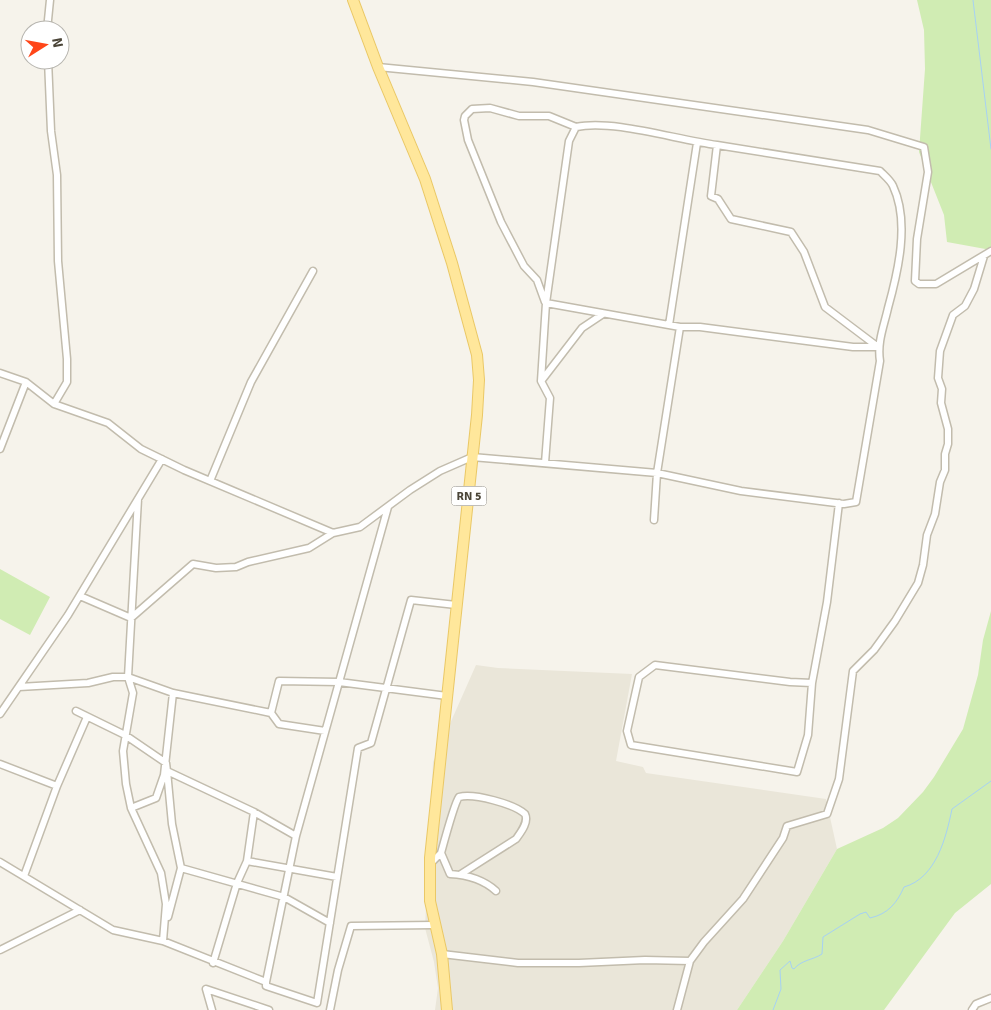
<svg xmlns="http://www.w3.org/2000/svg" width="991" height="1010" viewBox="0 0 991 1010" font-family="Signika,sans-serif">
	<rect width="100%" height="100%" fill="#f6f3eb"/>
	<path fill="#eae6d9" d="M476 665 498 668 632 674 616 761 643 767 646 773 826 799 837 849 783 941 737 1010H435L438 988 434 962 425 928 433 762Z"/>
	<path fill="#d0ecb3" d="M917 0H991V250L947 242 944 215 919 152 925 69 924 30Z
		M0 569 50 597 30 635 0 619Z
		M991 611V884L955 913 884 1010H737L783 941 837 849 883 828 898 818 923 792 934 777 963 729 978 675 983 640Z"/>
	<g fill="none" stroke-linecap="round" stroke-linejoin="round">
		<path stroke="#a6d1f4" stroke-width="1" d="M973 0 991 149
			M773 1010 781 989 780 970 790 961 792 968 794 969C801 960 813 960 822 954L823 937 860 914 866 912 870 918C888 914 897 903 904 887 936 878 946 838 952 809L991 781"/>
		<defs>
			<path id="street" d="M47 30 50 0
				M48 60 51 131 57 175 58 261 67 359V382L54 404
				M378 67 533 82 868 130 924 147 928 172 917 239 915 281 919 284H936L991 251
				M545 302 537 280 524 266 501 222 468 140 464 120 465 116 472 109 490 108 519 116H549L576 127
				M546 303 569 141 576 127C613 119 677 140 717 145L711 196 718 199 731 219 791 232 804 252 825 307 878 347
				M669 325 697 143
				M0 373 26 382 54 404 108 423 141 449 184 470 333 533 360 527 410 490 440 471 472 457 657 473 741 491 844 504 856 502 880 361C877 342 884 326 888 308 898 272 910 222 893 186 891 181 885 176 880 171L717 145
				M542 380 582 328 603 314
				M0 449 26 382
				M545 463 550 398 541 381 546 303 680 327H700L853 347H878
				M210 481 251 382 313 271
				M138 499 128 677 133 693 123 751 126 784 131 808 161 873 166 904 163 941
				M654 520 657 473 680 327
				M80 596 131 618 193 564 216 568 236 567 248 562 309 548 333 533
				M812 683 808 735 797 772 631 745 627 731 639 677 655 665 790 682 812 683 827 602 839 503
				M19 687 88 683 113 677H128L173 693 271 713 279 724 325 731
				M76 711 125 735 166 763 167 771 254 812 296 836
				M271 713 279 681 339 682 447 696
				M0 714 68 615 162 459
				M0 764 57 786
				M167 771 172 824 181 868 168 917
				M131 808 156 798 164 775 173 693
				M441 853C444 842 455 802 459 797 474 793 514 804 525 814 529 822 521 832 516 839L461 874
				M247 861 337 877
				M0 862 113 930 163 941 266 982V986L317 1003 358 748 371 743 411 600 456 605
				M431 863 441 853 450 874C468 875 483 879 496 891
				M181 868 284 897 330 923
				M24 876 57 786 87 717
				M0 950 80 910
				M442 954 518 963H579L645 960 690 961
				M213 963 237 883 247 861 254 812
				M266 982 296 836 388 507
				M212 1010 206 989 269 1010
				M330 1010 338 970 351 926 434 925
				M677 1010 690 961 704 942 743 899 783 838 787 826 827 814 839 779 853 671 874 650 895 621 918 583 923 565 927 535 935 514 940 482 945 470V454L948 444V429L941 403 942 389 938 378 940 351 953 315 965 306 974 289 984 256
				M972 1010 976 1004 991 998"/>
			<path id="primary" d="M353 0 378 67 425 179 452 263 477 355 479 380 477 415 430 858V901L442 954 447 1010"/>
		</defs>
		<use href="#street" stroke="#c2bcad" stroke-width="9"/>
		<use href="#primary" stroke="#eac866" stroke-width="12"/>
		<use href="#street" stroke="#fff" stroke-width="6"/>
		<use href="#primary" stroke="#ffe79b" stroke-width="10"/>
	</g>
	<g text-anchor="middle" stroke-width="4" stroke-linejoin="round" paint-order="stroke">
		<rect fill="#fff" stroke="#817d74" stroke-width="1" x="451.5" y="486.5" width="35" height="19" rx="4"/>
		<g font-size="12" font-weight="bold" fill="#4b4538">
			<text x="469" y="500">RN 5</text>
		</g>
	</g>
	<g transform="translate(45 45) rotate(79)"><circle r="24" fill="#ffffff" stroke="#b7b5af"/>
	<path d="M0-4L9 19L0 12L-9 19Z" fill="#ff4619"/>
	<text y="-8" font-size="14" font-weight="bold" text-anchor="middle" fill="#4b4538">N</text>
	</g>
</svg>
